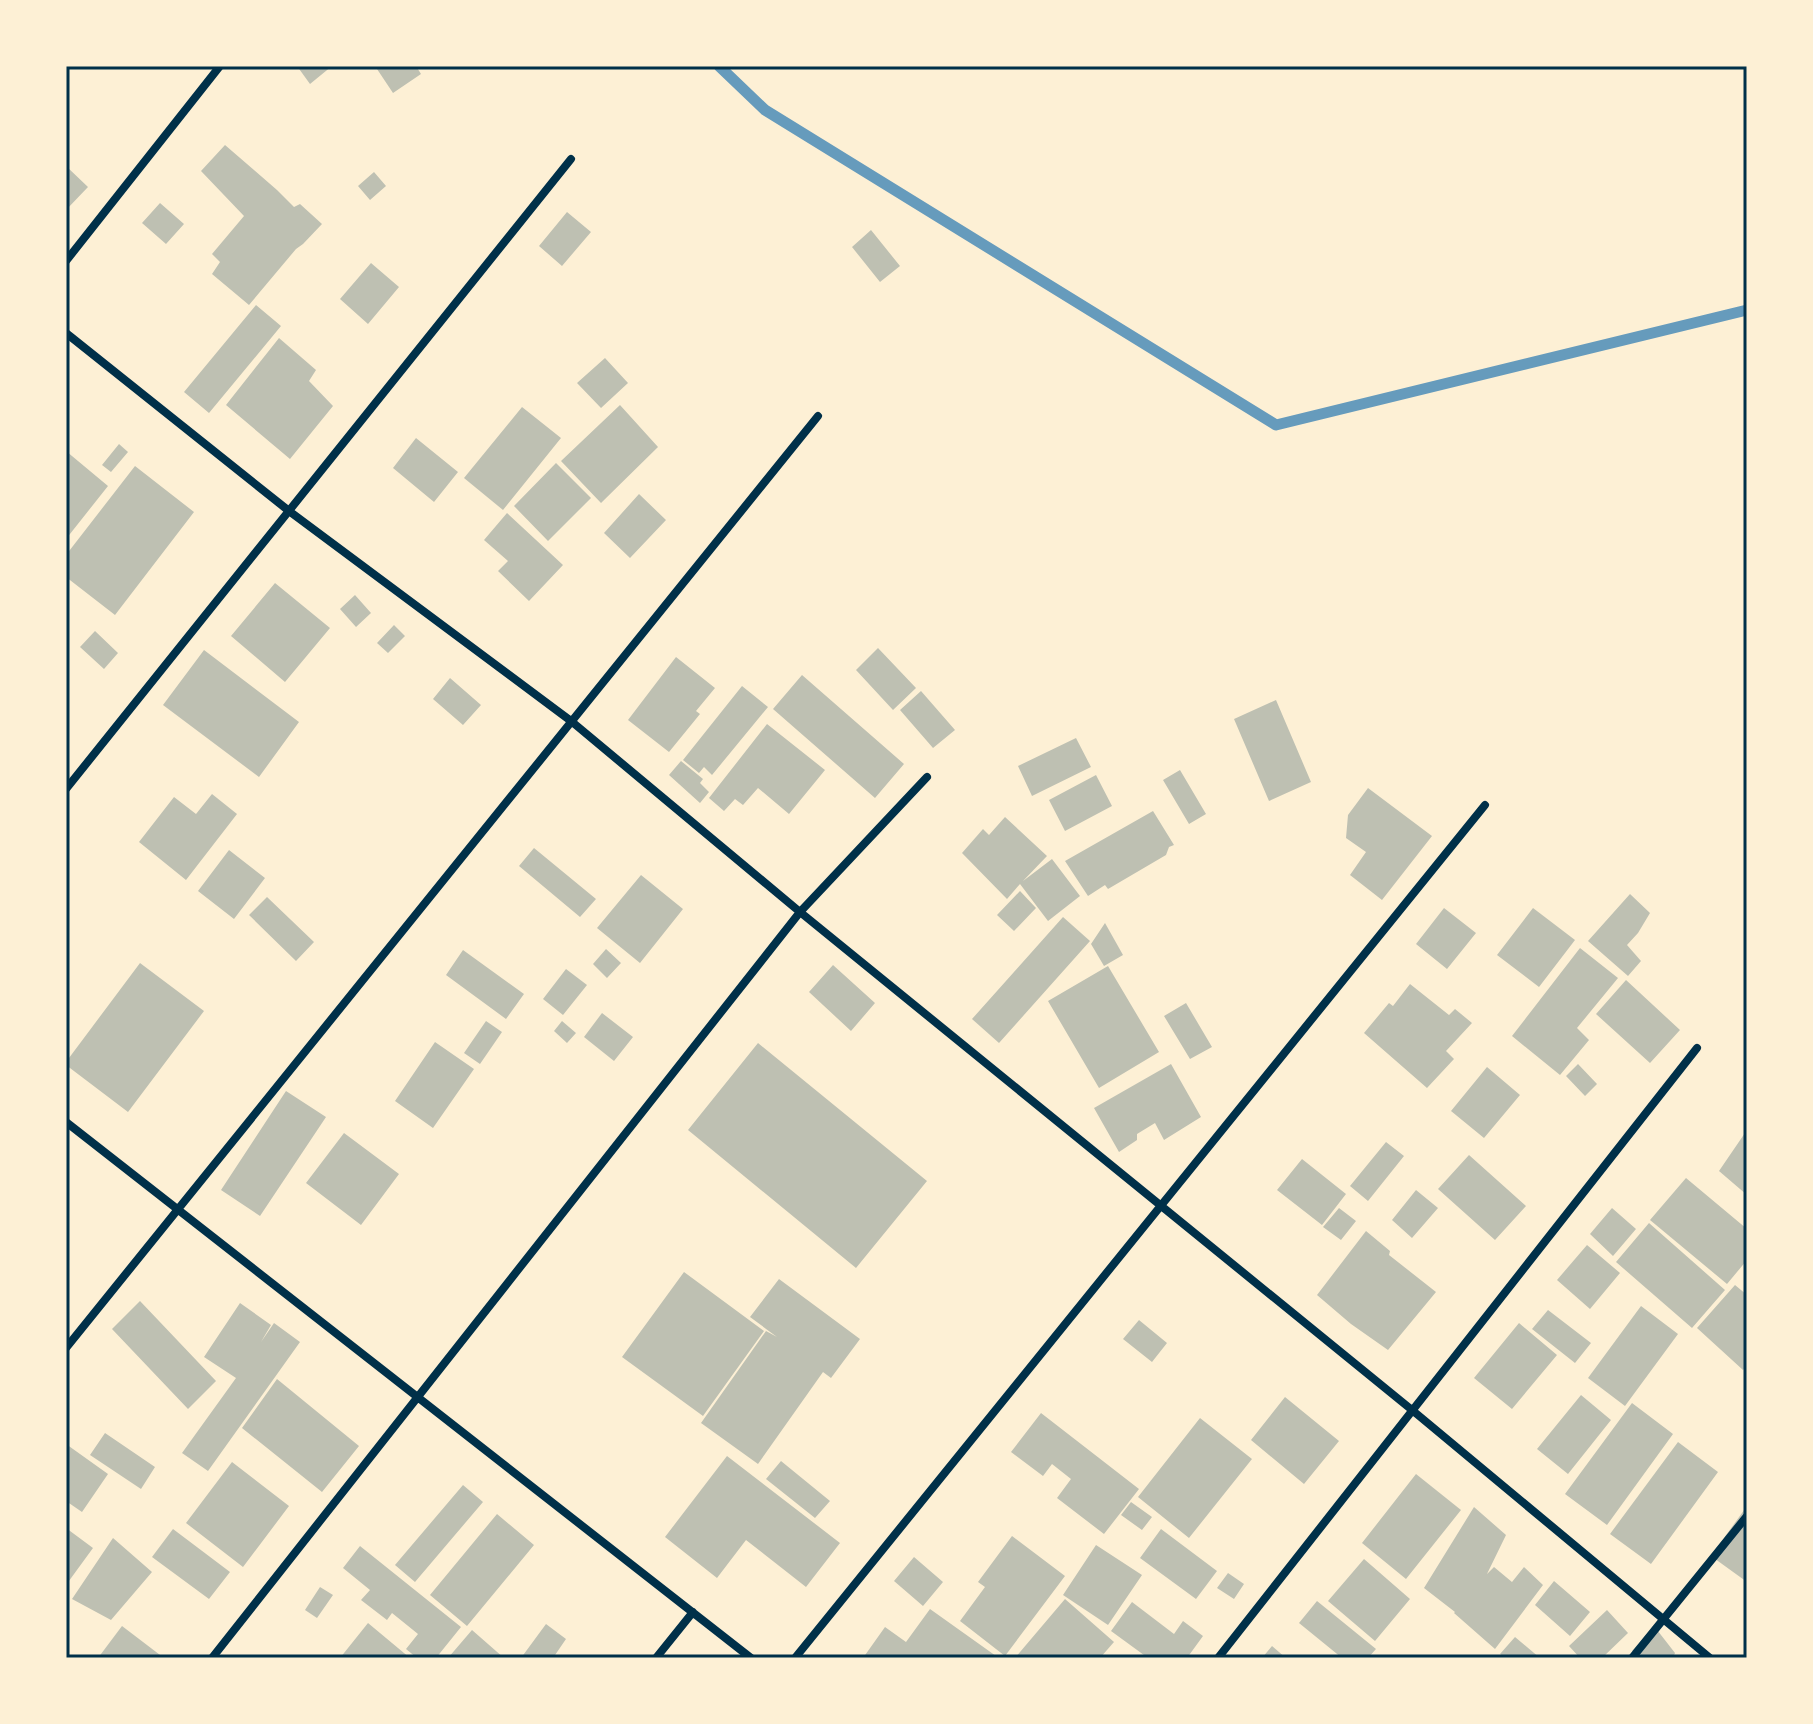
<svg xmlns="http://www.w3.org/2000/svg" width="1813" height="1724" viewBox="0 0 1813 1724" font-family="Arial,sans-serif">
	<rect width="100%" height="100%" fill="#fdf0d5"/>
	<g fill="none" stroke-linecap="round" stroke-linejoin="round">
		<path stroke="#669bbc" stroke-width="11" d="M719 66 765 110 1276 425 1747 310"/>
	</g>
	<path fill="#bec0b2" d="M297 66H332L310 84Z
		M375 66H416L421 74 393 93Z
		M225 145 277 190 294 207 300 204 322 224 303 244 296 249 249 305 212 274 220 262 212 254 244 216 201 171Z
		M66 166 88 187 66 210Z
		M374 172 386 186 370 200 358 186Z
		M160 203 184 224 166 244 142 223Z
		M567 212 591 232 562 266 539 246Z
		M871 230 900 266 880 282 852 247Z
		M371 263 399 287 368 324 340 299Z
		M256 305 281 326 209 413 184 392Z
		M279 338 316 370 309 381 333 406 290 459 226 405Z
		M605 358 628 383 601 408 577 383Z
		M620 405 658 447 601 503 561 461Z
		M522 407 561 438 503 510 464 478Z
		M416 438 458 472 434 502 393 468Z
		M119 444 128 452 111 472 102 465Z
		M66 451 108 486 66 539Z
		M556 463 591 498 548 541 514 506Z
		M135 466 194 512 115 615 66 577V555Z
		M639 494 666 520 630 558 604 533Z
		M507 513 563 565 529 601 498 571 508 561 484 540Z
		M275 583 330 628 285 682 231 636Z
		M355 595 371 613 356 627 340 609Z
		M394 625 405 636 388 653 377 643Z
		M95 631 118 653 104 669 80 647Z
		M878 648 916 688 893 710 856 670Z
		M204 650 299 722 259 777 163 705Z
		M676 657 715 688 696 711 700 714 669 752 628 720Z
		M802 675 904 764 875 798 773 709Z
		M450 678 481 705 463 725 433 699Z
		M742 686 768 707 712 775 704 767 699 773 683 760Z
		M921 691 955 730 933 748 900 710Z
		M1276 700 1311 782 1269 801 1234 719Z
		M767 724 825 770 789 814 758 788 743 805 735 799 724 811 709 798Z
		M1076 738 1091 767 1032 796 1018 766Z
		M681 761 703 779 700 783 709 792 700 803 669 775Z
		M1180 770 1206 814 1189 824 1163 780Z
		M1096 775 1112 806 1065 831 1049 800Z
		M1368 788 1432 836 1382 900 1350 875 1366 852 1346 838 1348 815Z
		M212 794 237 814 186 880 139 842 174 797 196 814Z
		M1153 811 1174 845 1169 847 1166 855 1108 889 1105 885 1088 896 1065 861Z
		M1005 817 1047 856 1023 881 1052 859 1080 896 1048 921 1020 884 1007 899 962 853 983 829 989 835Z
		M534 848 596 899 580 917 519 866Z
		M229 850 265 878 234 919 198 891Z
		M641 875 683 909 640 963 597 928Z
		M1020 891 1036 908 1014 931 997 915Z
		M1630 894 1650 913 1638 933 1627 945 1641 961 1628 976 1588 941Z
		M267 897 314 942 296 961 249 915Z
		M1444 908 1476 933 1447 969 1416 944Z
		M1533 908 1575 940 1539 987 1497 955Z
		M1063 917 1090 941 999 1043 972 1019Z
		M1105 923 1123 955 1104 966 1091 944Z
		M1580 948 1618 978 1577 1028 1589 1040 1560 1075 1512 1036Z
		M606 949 621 963 607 978 593 964Z
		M463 950 524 994 506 1019 446 975Z
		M140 963 204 1011 128 1112 66 1065V1062Z
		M833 965 875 1003 851 1031 809 992Z
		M1108 966 1159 1052 1099 1088 1048 1001Z
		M566 969 587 985 563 1015 543 999Z
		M1626 980 1680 1030 1650 1063 1596 1014Z
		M1410 984 1449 1015 1455 1009 1472 1023 1446 1051 1454 1059 1427 1088 1364 1033 1389 1003 1393 1006Z
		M1186 1003 1212 1047 1190 1059 1164 1016Z
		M602 1013 633 1037 614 1061 584 1037Z
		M486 1021 502 1032 480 1064 464 1053Z
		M562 1021 576 1033 567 1043 554 1031Z
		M435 1042 474 1069 433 1128 395 1101Z
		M758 1043 927 1181 856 1268 688 1130Z
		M1171 1064 1201 1117 1164 1140 1155 1123 1137 1134V1140L1119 1152 1094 1108Z
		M1578 1064 1597 1084 1585 1096 1566 1076Z
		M1487 1067 1520 1095 1484 1138 1451 1111Z
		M286 1091 326 1117 260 1216 221 1190Z
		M1747 1130V1195L1719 1171Z
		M344 1133 399 1174 361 1225 306 1183Z
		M1386 1142 1404 1156 1368 1201 1350 1186Z
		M1469 1155 1526 1206 1495 1240 1438 1189Z
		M1302 1159 1346 1194 1322 1225 1277 1190Z
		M1686 1178 1747 1229V1260L1727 1284 1650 1220Z
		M1416 1190 1438 1208 1412 1238 1392 1220Z
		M1339 1208 1356 1221 1341 1240 1323 1227Z
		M1612 1208 1636 1229 1613 1256 1590 1234Z
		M1649 1223 1725 1290 1692 1328 1616 1262Z
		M1366 1231 1390 1251 1389 1255 1436 1292 1388 1350 1351 1324 1317 1295Z
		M1587 1245 1620 1273 1590 1309 1557 1280Z
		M684 1272 764 1331 703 1416 622 1357Z
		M779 1279 860 1339 831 1378 823 1372 758 1464 701 1423 766 1331 777 1337 750 1317Z
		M1735 1285 1747 1295V1366L1743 1370 1697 1328Z
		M140 1301 216 1381 188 1409 112 1329Z
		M240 1303 271 1325 261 1342 274 1323 300 1342 208 1471 182 1453 236 1378 204 1357Z
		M1641 1306 1678 1334 1625 1406 1588 1378Z
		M1548 1310 1591 1343 1575 1363 1532 1329Z
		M1139 1320 1167 1343 1152 1362 1123 1339Z
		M1519 1323 1557 1355 1512 1409 1474 1378Z
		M277 1379 359 1446 322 1492 242 1428Z
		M1581 1395 1611 1420 1568 1474 1537 1449Z
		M1285 1397 1339 1441 1304 1484 1251 1440Z
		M1632 1403 1673 1434 1607 1525 1565 1494Z
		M1041 1413 1139 1489 1104 1534 1057 1498 1071 1479 1052 1464 1043 1476 1011 1452Z
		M1200 1418 1252 1459 1189 1538 1138 1497Z
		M105 1433 155 1467 141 1489 90 1455Z
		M1678 1442 1718 1472 1651 1564 1610 1534Z
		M66 1444 108 1474 82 1512 66 1501Z
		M727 1456 840 1543 806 1587 746 1540 717 1578 665 1537Z
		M781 1461 830 1501 815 1518 766 1479Z
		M232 1462 289 1506 243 1567 186 1523Z
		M1416 1474 1461 1510 1406 1579 1362 1543Z
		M463 1485 483 1502 415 1582 395 1565Z
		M1131 1502 1152 1517 1142 1530 1121 1515Z
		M1747 1506V1582L1711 1556Z
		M1474 1507 1506 1535 1487 1574 1494 1567 1512 1582 1524 1567 1543 1585 1495 1649 1454 1613 1455 1612 1424 1588Z
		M497 1514 534 1545 467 1626 430 1595Z
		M66 1528 93 1548 66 1585Z
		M173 1529 230 1572 209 1599 152 1557Z
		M1161 1529 1217 1571 1196 1599 1140 1558Z
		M1012 1536 1065 1576 1005 1656 960 1621 985 1587 978 1582Z
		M113 1538 152 1572 111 1620 72 1599Z
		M1096 1545 1142 1575 1108 1625 1063 1595Z
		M360 1546 461 1627 436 1658H417L406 1649 418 1634 392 1613 387 1620 361 1600 370 1590 343 1568Z
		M914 1557 943 1582 923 1606 894 1581Z
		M1364 1559 1410 1599 1375 1641 1328 1601Z
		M1228 1573 1244 1584 1234 1599 1217 1588Z
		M1554 1581 1590 1612 1570 1636 1535 1605Z
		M320 1587 333 1595 317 1618 305 1610Z
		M1065 1599 1114 1642 1100 1658H1015Z
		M1317 1601 1376 1649 1368 1658H1342L1299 1623Z
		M1132 1602 1174 1634 1183 1621 1203 1636 1187 1658H1148L1111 1631Z
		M930 1609 996 1656 995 1658H863L885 1627 906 1642Z
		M1607 1610 1628 1633 1602 1658H1580L1569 1646Z
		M368 1623 410 1658H340Z
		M546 1624 566 1639 553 1658H521Z
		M122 1626 164 1658H98Z
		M1654 1626 1675 1653 1673 1658H1640L1632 1651Z
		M472 1630 504 1658H448Z
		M1515 1637 1540 1658H1505L1500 1654Z
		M1272 1646 1286 1658H1262Z"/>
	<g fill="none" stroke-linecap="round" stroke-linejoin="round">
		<path stroke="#003049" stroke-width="8" d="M66 261 220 66
			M66 333 289 511 571 721 800 912 1412 1410 1710 1658
			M66 789 571 159
			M66 1122 751 1658
			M66 1348 818 416
			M212 1658 800 912 927 777
			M656 1658 693 1612
			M795 1658 1485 805
			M1218 1658 1697 1048
			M1632 1658 1747 1516"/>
	</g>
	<rect width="1813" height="1724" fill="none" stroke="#fdf0d5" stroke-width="136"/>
	<rect x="68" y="68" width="1677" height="1588" fill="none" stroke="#003049" stroke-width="3"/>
</svg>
